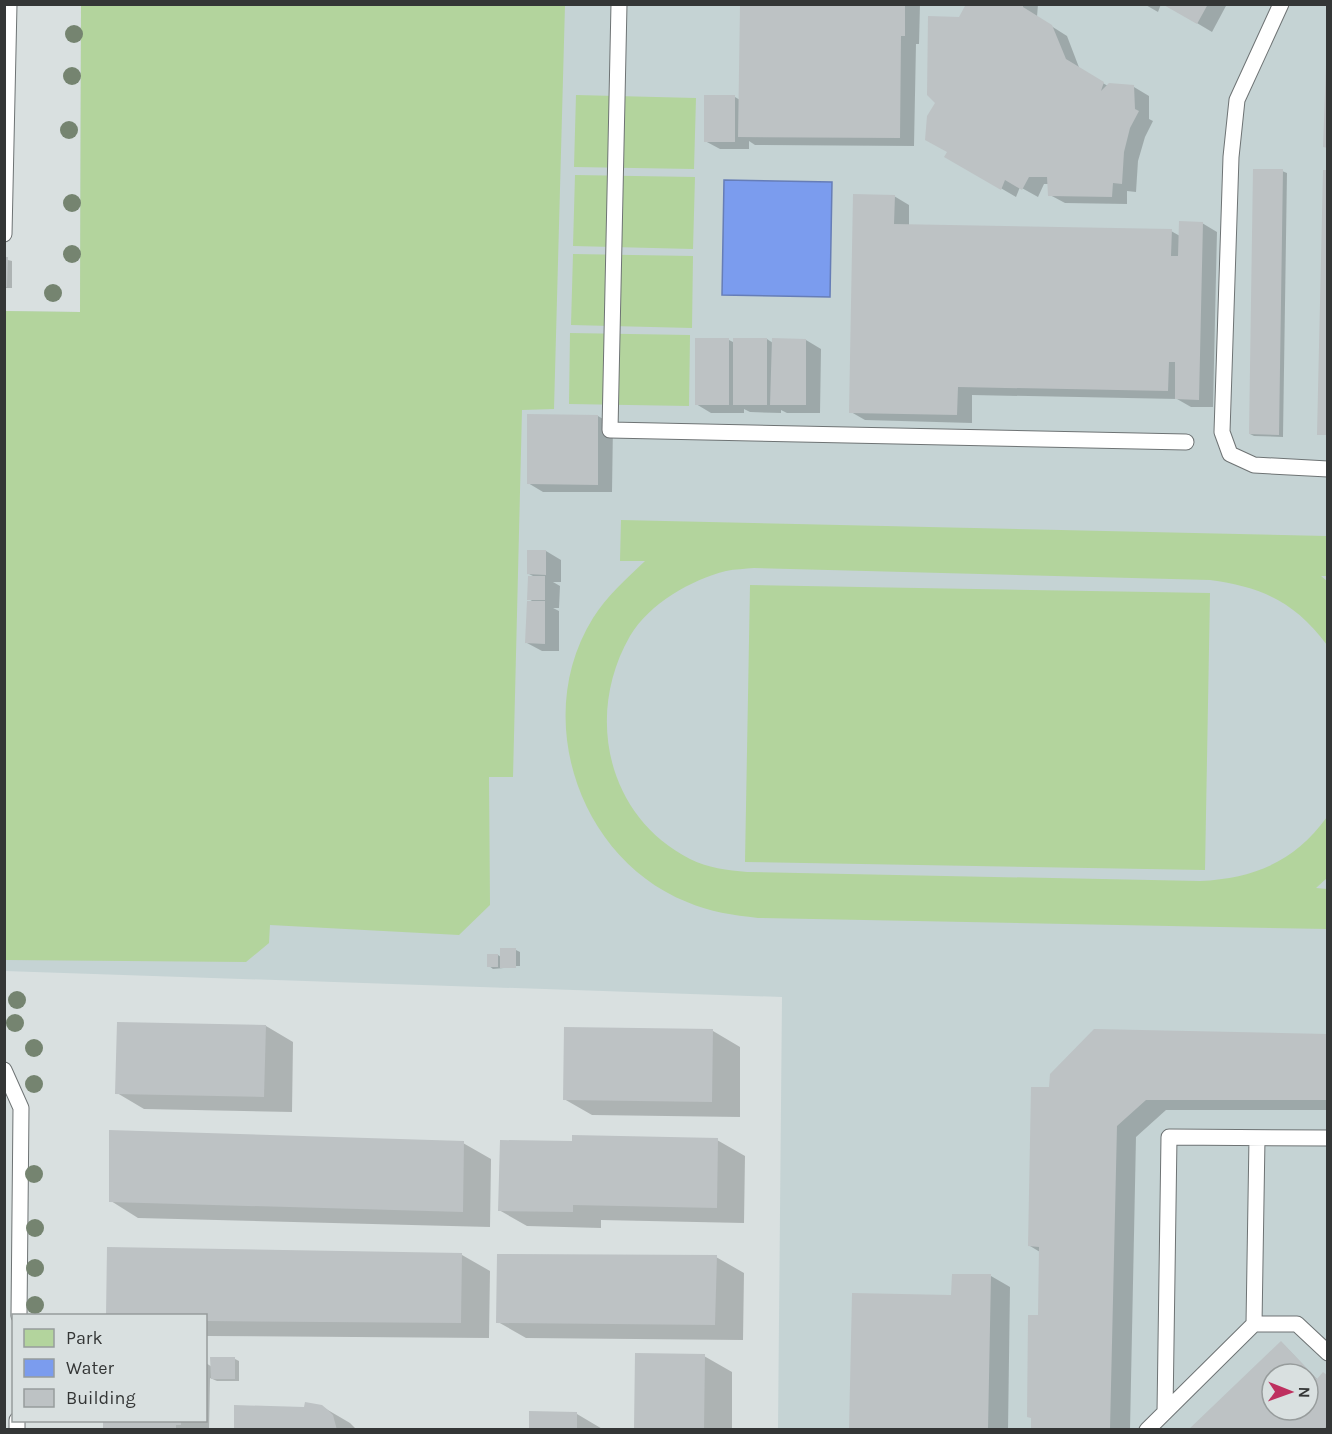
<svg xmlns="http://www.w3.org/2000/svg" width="1332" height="1434" viewBox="0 0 1332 1434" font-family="Karla,sans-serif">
	<rect width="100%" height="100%" fill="#d9e0e0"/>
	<path fill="#c5d3d4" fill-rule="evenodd" d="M81 5H1327V1429H778L782 997 5 971V311L80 312ZM1272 1374H1308V1410H1272Z"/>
	<path fill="#b3d49d" d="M81 5H565L554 409 522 410 513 777H489L490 905 459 935 270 925 269 943 246 962 5 960V311L80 312Z
		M576 95 696 98 694 169 574 167Z
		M575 175 695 177 693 249 573 246Z
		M573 254 693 256 692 328 571 325Z
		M570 333 690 335 689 406 569 404Z
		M621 520 1327 536V576H1321L1327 581V645C1295 602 1262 587 1210 580L754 568C745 569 735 569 726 571 691 580 650 603 630 636 585 714 606 816 690 859 707 868 728 870 747 872L1200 881C1255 878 1294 862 1327 817V878L1316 888 1327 889V929L758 918C733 915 710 912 687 902 579 859 531 717 593 618 607 596 626 579 645 561H620Z
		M750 585 1210 593 1205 870 745 862Z"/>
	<path fill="#7b9cee" stroke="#667db7" stroke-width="1.5" d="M724 180 832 182 830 297 722 295Z"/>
	<path fill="#0003" fill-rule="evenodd" d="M741 4H920L919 44H916L914 146 755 145 749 141V149H720L705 141 735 97 740 100Z
		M968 4H1038L1037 17 1067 36 1080 70 1108 86 1134 87 1149 96V119L1153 121 1145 137 1138 161 1136 192 1127 191V204L1065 203 1050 195 1049 184H1044L1038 197 1020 187 1016 197 946 156 949 152 937 102 960 19Z
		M1144 4H1161L1158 12Z
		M1165 4H1227L1212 32Z
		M1282 171 1287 173 1283 437 1254 436 1250 434Z
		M894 196 909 205V226L1171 231 1180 236 1202 223 1217 232 1213 407H1191L1177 399 972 395V423L865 420 851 412Z
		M4 259 12 261V288H4Z
		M735 339H767L773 343 806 340 821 349 820 413H787L781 410V413L750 412 744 409V413H711L696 404 729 340 735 343Z
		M598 416 613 425 612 492H543L528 483Z
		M546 551 561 560V582H553L560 586 559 608H553L559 611V651H542L527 643 535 603 529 599 535 577 529 574Z
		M516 950 520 952V966H504V968L493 969 489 966 498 955 501 957Z
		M266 1026 293 1042 292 1112 144 1109 117 1093Z
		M713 1031 740 1047V1117L592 1115 564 1099Z
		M1328 1035V1110H1166L1136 1137 1130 1430H1032L1039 1317 1040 1252 1030 1246 1050 1089Z
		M717 1140 745 1156 744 1223 601 1220V1228L527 1226 499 1210 573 1143Z
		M463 1143 491 1159 490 1227 138 1218 111 1201Z
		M4 1154 6 1155 5 1231H4Z
		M108 1248 462 1255 490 1271 489 1338 206 1336V1316Z
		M716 1257 744 1273 743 1340 526 1338 498 1322Z
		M991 1276 1010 1287 1008 1430H851L953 1297Z
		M1281 1342 1318 1380 1328 1377V1430H1190ZM1272 1374H1308V1410H1272Z
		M704 1356 732 1372V1430H640L635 1427Z
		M235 1359 239 1361V1381H217L210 1378 209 1430H105L112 1420H206V1363L212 1367Z
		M321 1406 350 1423 357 1430H235L305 1409Z
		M577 1414 604 1430H530Z"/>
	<path fill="#bdc2c4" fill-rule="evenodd" d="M966 4H1023V7L1052 25 1066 59 1104 82 1101 91 1109 83 1134 85 1135 109 1139 111 1130 128 1124 152 1122 184 1113 183 1112 197 1048 196 1047 177H1029L1022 190 1005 180 1001 190 944 157 947 152 925 140 927 116 935 103 927 95 928 16 959 17Z
		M1162 4H1208L1197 24Z
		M740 5H905V36H901L900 138 738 137Z
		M1326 66H1328V148L1323 147Z
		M704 95H735V142H704Z
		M1253 169H1283L1279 435 1249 434Z
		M1323 170H1328V435H1317Z
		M853 194 895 195 894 224 1172 229 1171 256H1178L1179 221 1203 222 1199 400 1175 399V362H1169L1168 391 958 387 957 415 849 413Z
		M4 257H8L7 287H4Z
		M695 338H729V405H695Z
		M733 338H767V405H733Z
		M772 338 806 339V405H770Z
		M527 414 598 415V485L527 484Z
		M527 550H546V575L527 574Z
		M528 576H545V600H527Z
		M527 601H545V644L525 643Z
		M500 948H516V968H500Z
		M487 954H498V967H487Z
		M117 1022 266 1025 264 1097 115 1094Z
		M564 1027 713 1029 712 1102 563 1100Z
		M1094 1029 1328 1034V1100H1146L1117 1126 1110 1430H1031V1418L1027 1417 1028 1315H1038L1039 1247 1028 1246 1031 1087H1049L1050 1074Z
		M109 1130 464 1141 463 1212 109 1202Z
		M572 1135 718 1138 717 1208 573 1205V1212L498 1211 500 1140 572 1141Z
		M107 1247 462 1253 461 1323 206 1321V1316H106Z
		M497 1254 717 1255 715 1325 496 1323Z
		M952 1274H991L988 1430H849L852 1293 951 1295Z
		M1281 1341 1317 1379 1323 1372 1328 1376V1425L1323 1430H1188ZM1272 1374H1308V1410H1272Z
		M635 1353 705 1354 704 1430H641V1428H634Z
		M210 1357H235V1379H211Z
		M305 1402 322 1405 328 1410 333 1415 337 1430H234V1405L304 1407Z
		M529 1411 577 1412V1430H529Z
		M181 1420V1425H176V1430H103V1421Z"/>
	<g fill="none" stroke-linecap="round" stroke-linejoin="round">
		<defs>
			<path id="service" d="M619 4 610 430 1186 442
				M1281 4 1237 100 1231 157 1222 432 1230 454 1254 465 1328 469
				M4 234 9 4
				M4 1070 21 1108 19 1316
				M1254 1324 1257 1138
				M1165 1412 1169 1137 1328 1138
				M17 1430V1420
				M1147 1430 1254 1324H1297L1328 1353"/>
		</defs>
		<use href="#service" stroke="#6e7374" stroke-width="17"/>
		<use href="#service" stroke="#fff" stroke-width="15"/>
	</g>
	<g fill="#758470">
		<circle cx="74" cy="34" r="9"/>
		<circle cx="72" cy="76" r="9"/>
		<circle cx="69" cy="130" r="9"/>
		<circle cx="72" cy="203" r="9"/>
		<circle cx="72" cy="254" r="9"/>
		<circle cx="53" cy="293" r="9"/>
		<circle cx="17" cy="1000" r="9"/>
		<circle cx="15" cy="1023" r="9"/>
		<circle cx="34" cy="1048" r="9"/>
		<circle cx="34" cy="1084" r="9"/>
		<circle cx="34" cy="1174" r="9"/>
		<circle cx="35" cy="1228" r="9"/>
		<circle cx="35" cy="1268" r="9"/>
		<circle cx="35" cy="1305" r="9"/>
	</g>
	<rect width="1332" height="1434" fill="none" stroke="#343636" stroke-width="12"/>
	<rect x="12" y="1314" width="195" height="108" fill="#d9e0e0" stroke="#979c9c" stroke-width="1.5"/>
	<rect x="24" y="1329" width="30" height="18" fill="#b3d49d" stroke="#979c9c" stroke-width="1.5"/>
	<text x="66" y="1344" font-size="18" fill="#343636">Park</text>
	<rect x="24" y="1359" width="30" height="18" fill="#7b9cee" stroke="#979c9c" stroke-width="1.5"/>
	<text x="66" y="1374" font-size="18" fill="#343636">Water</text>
	<rect x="24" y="1389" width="30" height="18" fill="#bdc2c4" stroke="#979c9c" stroke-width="1.5"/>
	<text x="66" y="1404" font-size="18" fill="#343636">Building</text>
	<g transform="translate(1290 1392) rotate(91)"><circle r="28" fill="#d9e0e0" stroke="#979c9c" stroke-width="1.5"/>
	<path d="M0-4.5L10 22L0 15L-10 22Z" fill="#be305f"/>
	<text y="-9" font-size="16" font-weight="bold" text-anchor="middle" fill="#343636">N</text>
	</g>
</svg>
